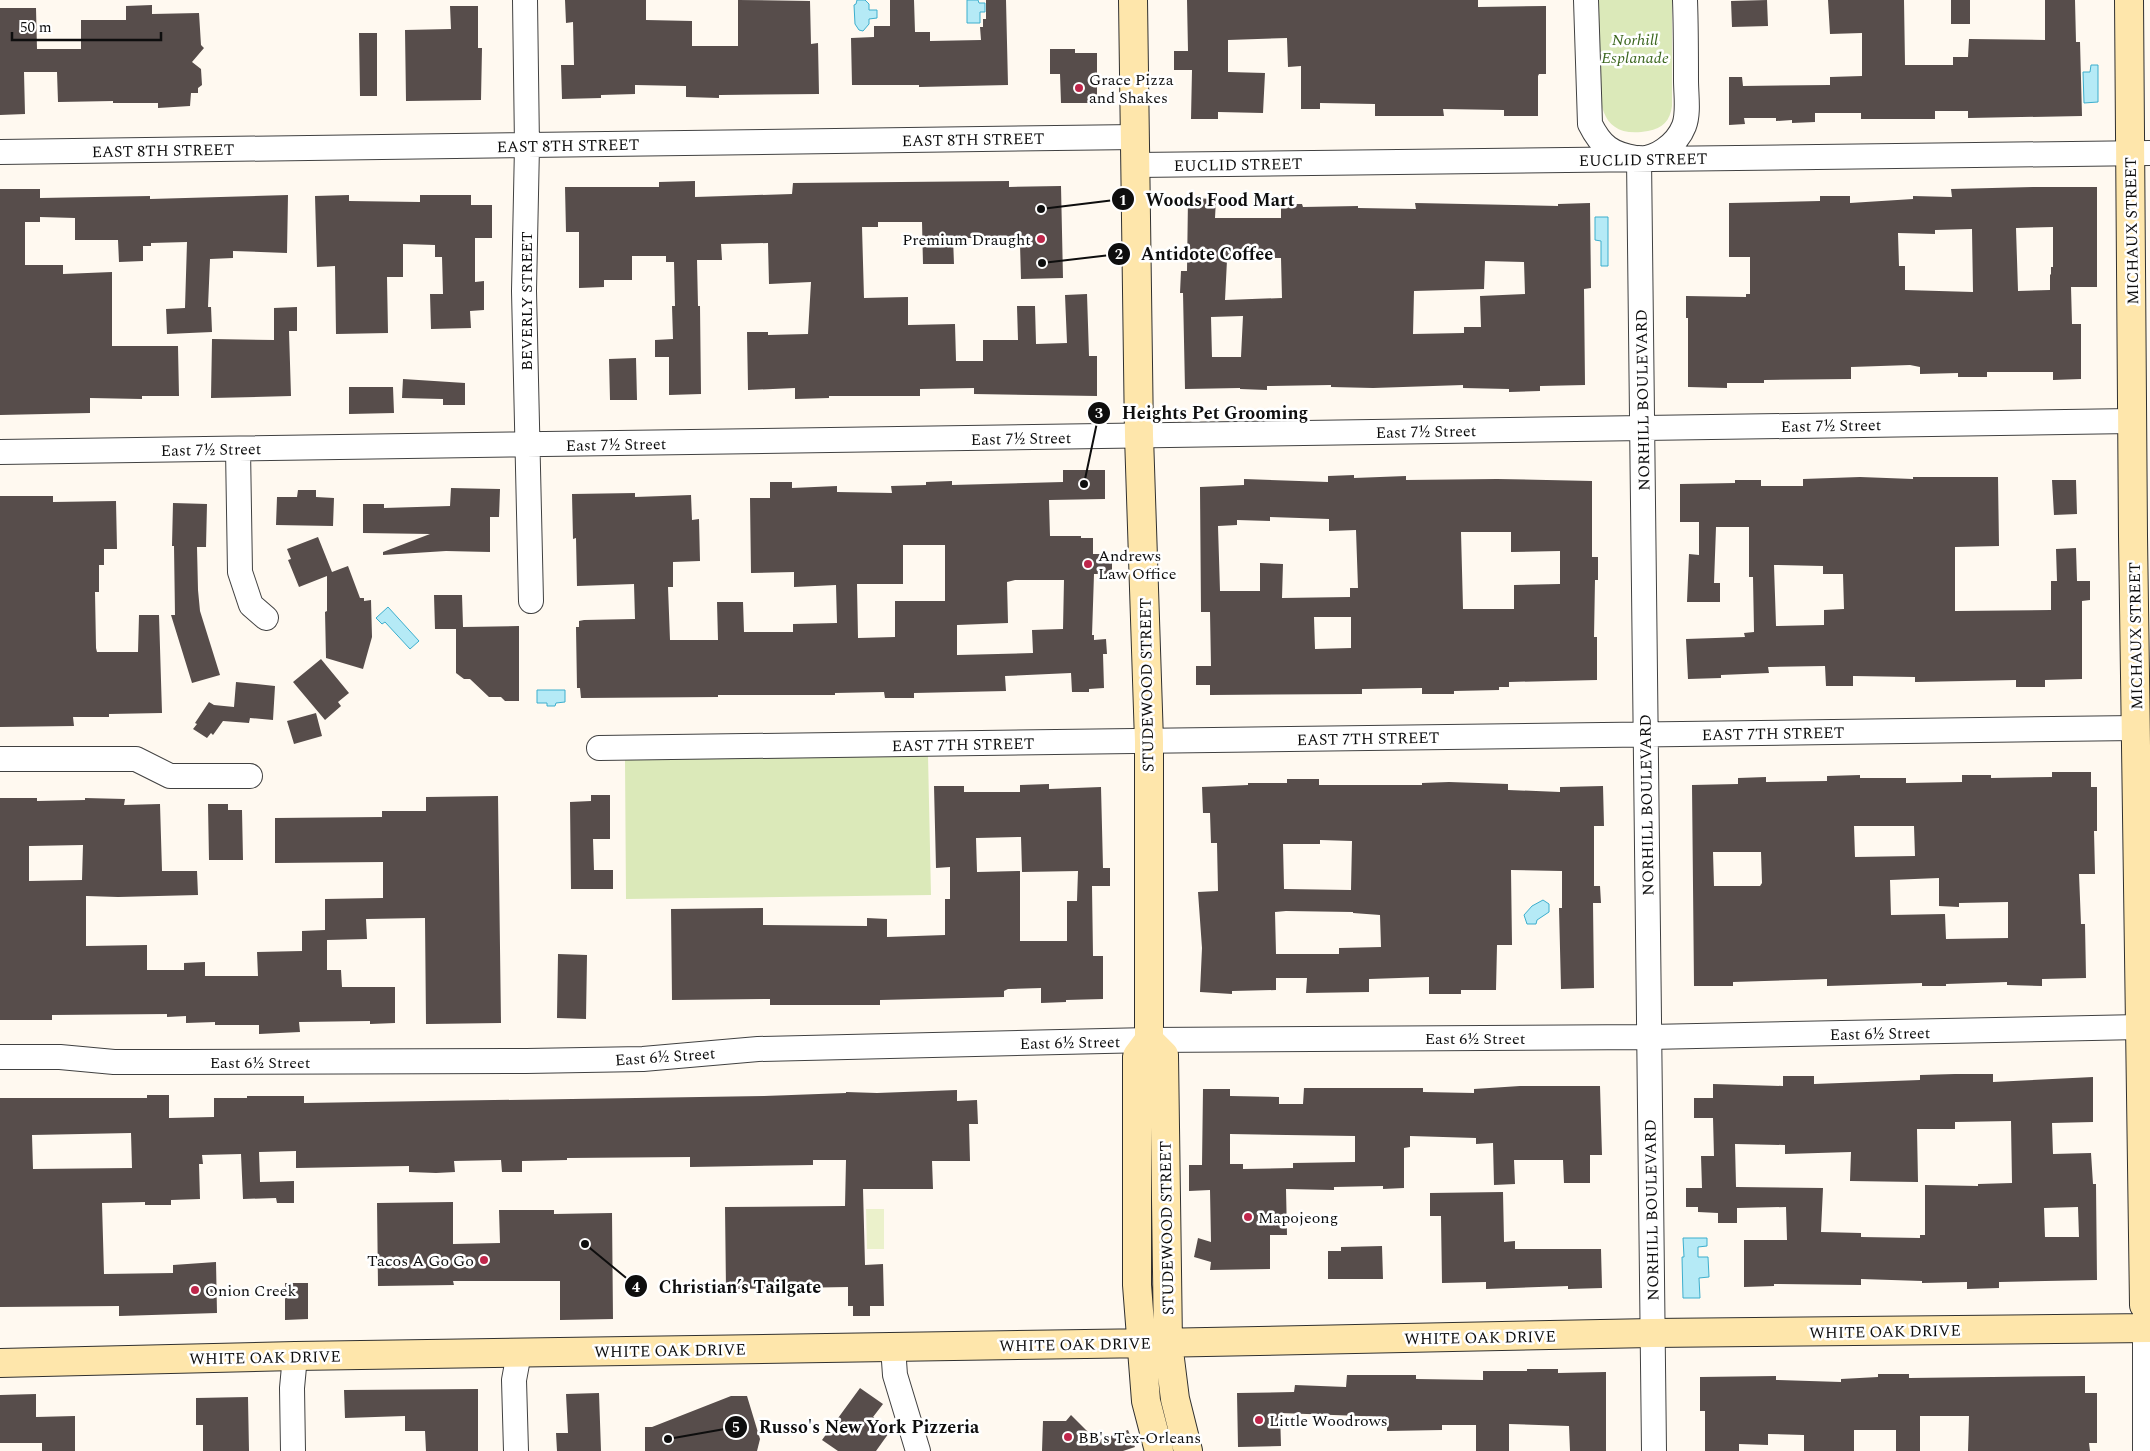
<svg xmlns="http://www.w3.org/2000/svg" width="2150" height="1451" viewBox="0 0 2150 1451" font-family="Spectral,serif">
	<rect width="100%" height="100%" fill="#fff9f0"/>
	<path fill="#dbe9b9" d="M1598 0H1672V106C1670 121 1663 128 1648 131 1597 140 1599 98 1599 62 1598 41 1598 21 1598 0Z
		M928 755 931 895 626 899 625 760Z"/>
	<path fill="#ebf1cb" d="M866 1209H884V1249H867Z"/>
	<path fill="#b5eaf6" stroke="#3caecd" d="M857 0H865L869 4V10H877V18L869 19V24L863 31 859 30 855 24 854 5 856 4Z
		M967 0H978L979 3H985V12H980V23H967Z
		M2091 65H2098V102L2084 103 2083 72H2090Z
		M1595 217H1608V266H1601V241L1595 240Z
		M388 607 419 641 410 649 385 622 382 624 376 618Z
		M537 690H565V702L556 703 555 706H547V703H537Z
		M1543 900 1549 904V912L1537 920 1536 924H1527L1524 915 1532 906Z
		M1683 1238H1707V1246L1698 1247V1257H1708L1709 1277 1699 1278 1700 1298H1683L1682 1257H1684Z"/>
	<path fill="#574d4b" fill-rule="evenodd" d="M565 0H646V20L692 21V46H738V0L810 1 811 44 818 43 819 94 719 95V98L686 97V86L635 85V94L601 95V98L562 99 561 65H574L573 22 566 23Z
		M890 0H914L915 32H930V41L981 40 980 27H983V19H986V0H1006L1008 85 919 87V85H852L851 38 874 37V26H890Z
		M1187 0H1478V7L1546 6V74H1539L1538 76V116H1504V110L1443 109 1444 116H1375V104L1320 103V109H1301V66L1288 67 1287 38 1228 40V72L1265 73 1263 113 1218 112V119H1191L1192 70H1174V51H1188Z
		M1767 0 1768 26 1732 27 1731 1Z
		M1828 0H1904L1905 65H1953V57H1968L1969 39 2045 40V0H2075L2076 42H2080L2082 116 1968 118V111H1935V119H1861V113H1815V122L1792 123V120L1776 121V118H1744L1745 124 1729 125V77H1742L1743 86 1830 85V77L1862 76V33L1830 34Z
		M1951 0H1970V24H1951Z
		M152 5V14L199 13 201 45 204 48 192 62 201 69 202 85 198 88V93H191L190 106 158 108V103H113V101L58 102 57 72H24L25 114 0 115V8H36L37 49H81V20H126V6Z
		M450 6H478V48H482L481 100 406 101 405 30 451 29Z
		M359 33H377V96H360Z
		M1050 49H1075V53H1097V103H1061L1060 74H1050Z
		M695 181V197L792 194 793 183 1009 181V187L1061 186 1063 278 1021 279 1020 244H983V238H953L954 264H923L922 222H878V227H862L864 298 908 297V325L955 324 956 361H983V340H1018L1017 306H1035L1036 344 1067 343 1065 295 1087 294 1089 356H1097V396L974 394V388L920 389V396H829V398L795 399V388L748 390 747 332H768V335L808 334 811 282 769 284 768 243 721 244 722 260H697L698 306H700L701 394 669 395V357H655V340L673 339 672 306H675L674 262H666V256H632V280H604V287L579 288V232H566L565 187H659V182Z
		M2033 187H2097V287H2071L2072 324H2081V379L2053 380V372H1987V377H1958V373L1920 374V367L1910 365 1851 367V379L1764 380V383H1727V388L1688 387V318H1686V296L1746 297V294H1750V257H1729V203L1820 201V196H1850V203L1913 199V196L1952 197 1951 189ZM2053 227V267H2051V274L2050 275V290L2018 291 2016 228ZM1972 229 1973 292 1905 290V266H1899L1898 233 1935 234V230Z
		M0 189H40V198L150 196V199L288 195 287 253 233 251V258L210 259 208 307H211L212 332 167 334 166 309 185 308 187 242 151 243V246H143V261L119 262 118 240H75V218L40 217V222H25V265H63V274L112 272V346H178L179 396H142V399L90 398V413L0 415Z
		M349 195V201L420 202V195H471V205H492V238H475V282L484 281V310L470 311 471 328 431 329 430 294H443L442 257H435V245L403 244V277H387L388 333 336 334 335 266 317 267 315 196Z
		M1188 198 1216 199 1215 218H1281V204H1302L1303 207 1358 206V208L1416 209 1415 203 1558 206V204L1590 203 1591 288 1584 289 1585 385 1540 386V391L1509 392V389L1463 388V385L1373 388 1331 387V385L1267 386V390L1240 389V388L1185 389 1183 293H1180L1181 271H1187ZM1250 258H1281L1282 298 1225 300 1227 260 1250 261ZM1485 261 1524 262 1525 294 1480 296 1481 327H1464V333L1413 334 1414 291 1484 289ZM1243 316 1241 357H1212L1211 317Z
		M297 307V331H289L291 396 211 398 212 339 274 340V308Z
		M636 358 637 400H610L609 359Z
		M403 379 465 383V405H443V399L402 398Z
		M349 387H393L394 413 349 414Z
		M1063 470H1105V499L1049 500 1050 536H1081V538H1093V554H1112V574H1094L1092 635H1094V640L1106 639 1107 654H1103L1104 688 1089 689V692H1072L1071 673 1005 676 1006 691 914 693V698H885L884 692 835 693V695H718V697L581 698 580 688H577L576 627H579V621L584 620 635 619 634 584 577 586 576 538 573 539 572 494 635 493V497L691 495 692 520 699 519 700 561 673 562V587H668L670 640H718L717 602H743L744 632H793V624L837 623 836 585 794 587V572L751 573 750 498H770V482H792V488L837 486V492L892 493 891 486 926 485V482L952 481V485L1063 482ZM903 545H945V601H895V637L858 638 857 584H903ZM1015 580H1064L1063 629 1032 630 1033 653 957 655V625L1008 623 1007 582Z
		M1354 475V478L1406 476V480L1497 479 1592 481V557H1598V580H1595L1594 637H1597V680L1509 682V687H1499V690L1454 691V694H1422V688L1362 689V694L1210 695V685H1196V666H1211L1210 612H1201L1200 487 1244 485V479L1328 482V476ZM1270 517 1329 519V531L1356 530 1358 588H1350V597L1282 598 1283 564 1260 563V591H1220L1218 526 1237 525V520L1270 521ZM1461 532H1511V552L1560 551V584L1514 585V609H1463ZM1314 617H1351V648L1315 649Z
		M1860 477 1913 479V477H1998L1999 546 1955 547V611L2051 610V581H2057L2056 549 2076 548 2077 581H2090V600L2082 601V679L2045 680V687H2016V680L1915 682V677L1853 676V686H1826L1825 666 1768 667 1769 673 1721 675V678L1688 679 1686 639 1745 637 1744 633 1754 632 1753 577H1749V527H1716L1714 583H1720V602H1687L1689 554 1699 555V522H1680V484L1735 483V480H1761V486H1803V479ZM1774 565 1823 566V574H1843L1844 609 1824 610V625L1776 626Z
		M2052 480H2076L2077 514 2054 515Z
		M451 488 500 489 499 517H490V552L446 551 383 555V552L430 534 363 533V504H384V508L450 506Z
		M298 490H316V497L334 498 333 526 276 525 277 497H297Z
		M0 496H53V502L116 501 117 549H104V565H99V592H95L96 648 97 652H138L139 615H159L162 713 109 714V717H73L74 726 0 727Z
		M173 503 207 504 206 547H197L198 590 200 611 220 675 192 683 171 615H175L174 546H172Z
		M318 537 332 572 348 566 360 598H364V601L371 600 372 637 363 669 326 658 325 612 327 611V576L299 587 288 560 291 559 287 549Z
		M434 595H462L463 627 519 626V701H505L501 697H489L470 679H464L456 673V629H435Z
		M321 659 349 693 338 702 341 706 325 720 293 682Z
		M236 682 275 686 273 720 250 718 249 723 223 721 213 735 211 733 207 738 193 729 197 724 195 723 209 702 214 705 234 707Z
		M316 713 322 736 294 744 287 721Z
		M2052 772H2091V787H2097V831H2094L2095 874H2079L2081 924H2085L2086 978 2042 979V986L2007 985V982L1946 984V986H1922V983L1827 986V979L1733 982V986H1694L1692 785 1738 784V778L1766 777V782L1827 781V776L1860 775V778H1906V783L1962 782V775H1991V778L2052 777ZM1854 826H1914L1915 856 1855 857ZM1713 852H1761L1762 883 1760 886H1714ZM1939 878V906L1959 907V903L2008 902V938L1946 939 1945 914 1891 915 1890 880Z
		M1287 779H1319V785H1422V783L1449 782 1508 784V790L1560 792V787L1603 786 1604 826H1594V886H1600L1601 903H1593L1594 988 1561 989 1559 908H1562V871L1511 870 1512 945H1497L1496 990H1461V994H1429V977L1369 979V992L1306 993 1307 978H1276V990L1232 991V994L1200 992 1202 948 1198 892 1218 891 1217 843H1211L1210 813H1203L1202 787 1248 785V783H1287ZM1320 840 1352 841 1351 890 1284 889 1283 844H1320ZM1286 911 1353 912V913L1380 915 1381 947 1339 948V954H1276L1275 912Z
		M1049 784V789L1101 787 1103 868H1110V886H1092L1093 956H1103V999L1066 1000V1002L1041 1003V988L1008 989 1004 991V997L880 1000V1005H770V999L672 1000 671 909 763 908V925L867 926V918L887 919V937L945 935V899H950V867L936 868 934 786H964V792H1020V785ZM1021 837 1022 872 1078 871 1077 901H1067V941H1020V871L977 872 976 838Z
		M591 795H610V839H593L594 870H613V889H571L570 802 591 801Z
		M498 796 501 1023 426 1024 425 918 366 919 367 939 327 940V970H341L342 987H395V1023L370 1024V1021L299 1022 300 1032 259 1034V1025H215V1022L186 1023V1016L167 1017V1014L52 1015V1020H0V798H37V801L85 800V798L125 799 124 805 160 804 162 871H197L198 895 118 897 86 896V946L147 945V970H184V963L205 962V976H258L257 952 302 951V931L325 930V899L383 898V862L275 863V818L382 817V811H426V797ZM83 845 82 880 29 881V846Z
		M208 804H228V810H242L243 860H209Z
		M558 954 587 955 586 1019 557 1018Z
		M1955 1074H1993V1082L2093 1077V1122L2052 1123 2053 1154 2091 1153 2093 1184H2096L2097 1280 1999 1282V1288L1967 1289V1282L1922 1283V1281L1861 1279V1285L1774 1284V1286L1744 1287V1240H1787L1786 1207 1737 1208V1223H1718V1213L1698 1212V1207H1686V1188H1702L1701 1156H1714L1713 1118H1694V1098H1713V1084L1783 1086V1076H1814V1084L1920 1080V1075ZM2011 1121 2012 1183 1978 1184V1186L1925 1185V1235H1920V1238L1861 1237V1233L1821 1232 1823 1188 1736 1187 1735 1144 1785 1145V1154L1851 1152 1850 1181 1918 1182 1917 1129H1955V1122ZM2078 1207 2079 1237H2045L2044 1208Z
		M1520 1086H1600L1602 1155H1590V1183H1564L1563 1160H1514L1515 1184 1494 1185 1493 1143 1476 1144V1138L1410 1136V1147L1404 1148V1188L1383 1189V1186L1334 1187V1190L1286 1189 1287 1235H1270V1269L1210 1270 1211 1262 1194 1257 1198 1238 1211 1242 1210 1190 1189 1191V1165H1202L1203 1089H1230V1096L1279 1097V1104H1303L1304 1088H1423V1092L1474 1093V1089ZM1230 1134 1355 1136V1162L1293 1163V1168L1243 1169V1164H1230Z
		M957 1090V1101L977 1100 978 1124H969L970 1161H932L933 1189H863L865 1265 883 1264 884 1306H870V1316H853V1306H848V1287L726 1289 725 1207 845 1206 846 1160H813V1165L690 1167V1157L567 1158V1160L522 1161V1172H502L501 1160 454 1161 455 1172 436 1173 409 1172V1166L296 1168V1151L259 1152 260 1182 294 1181V1203H277L276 1198 243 1199 241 1154 202 1155 203 1164H199L200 1199 171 1200V1205H145V1202L102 1203 104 1274 173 1273V1265L216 1262 217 1313 119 1316V1306L0 1307V1098H147V1095H169V1118L214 1117V1098H247V1096H304V1103L764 1096 846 1093V1092L877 1093ZM131 1133 132 1168 33 1169 32 1135Z
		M1503 1192 1504 1242 1515 1241V1249H1601L1602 1288 1568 1289V1286L1486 1289V1282L1442 1283 1441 1216H1430V1193Z
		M453 1202V1244L500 1243 499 1210H554V1214L612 1213 613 1319 560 1320V1281H453L454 1285 378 1286 377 1203Z
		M1382 1246 1383 1279H1328V1251H1341V1247Z
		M285 1283H308V1319L285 1320Z
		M1527 1369H1558V1373L1606 1372V1451H1570L1569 1426 1509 1424V1451H1476V1425H1442V1430L1387 1431V1417L1280 1413 1281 1446 1238 1447 1237 1393 1294 1392 1295 1385 1346 1387 1347 1375H1416V1379L1483 1380V1371H1527Z
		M1878 1374H1909V1378L2085 1376V1393H2097V1443H2089L2090 1451H1968L1969 1416H1920V1451H1896V1430H1854V1451H1804V1435L1768 1434V1445L1739 1444V1451H1705V1411H1700V1377L1776 1376V1380L1841 1382V1379L1878 1377Z
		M860 1388 883 1404 873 1417 891 1430 876 1451H838L822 1440Z
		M478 1389V1451H426L425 1431H405V1416L345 1418 344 1390Z
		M599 1393 601 1451H557L556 1433H568L566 1394Z
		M36 1394V1417L75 1416V1451H42V1443H0V1395Z
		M731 1396H747L760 1439 757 1451H645V1427H652Z
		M248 1397 249 1451H203V1425H196V1398Z
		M1071 1415 1097 1441 1128 1430 1135 1447 1123 1451H1042L1043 1421H1066Z"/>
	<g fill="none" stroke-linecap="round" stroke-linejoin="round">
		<defs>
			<path id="street" d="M525 0 527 146 524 291 531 601
				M1586 0 1590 124C1601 146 1611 154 1636 158 1655 161 1677 144 1684 126 1689 113 1686 95 1686 80 1686 54 1686 27 1685 0
				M0 152 1136 137
				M1639 158 1654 1451
				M1136 165 2150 153
				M238 449 240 572 251 605 266 618
				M0 452 2132 421
				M599 748 2136 728
				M0 759H136L170 776H250
				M0 1057H60L114 1062H183L526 1061 643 1059 758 1049 1149 1040 1649 1037 2140 1027 2150 1025
				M2145 1310V1451
				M893 1347 895 1375 918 1451
				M293 1451 292 1388 295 1356
				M516 1451 514 1380 519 1353"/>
			<path id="secondary" d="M1133 0 1139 436 1149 741V1040L1137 1056V1285L1146 1401 1159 1451
				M2129 0 2133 536 2144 1305
				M1149 1040 1164 1055 1168 1343 1175 1399 1188 1451
				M0 1363 295 1356 1154 1343 1652 1333 2150 1328"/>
		</defs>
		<use href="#street" stroke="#414141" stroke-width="26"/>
		<use href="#secondary" stroke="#303030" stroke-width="30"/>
		<use href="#street" stroke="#fff" stroke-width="24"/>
		<use href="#secondary" stroke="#fee6ab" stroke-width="28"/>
	</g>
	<g fill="#be264a" stroke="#fff" stroke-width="2">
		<circle cx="1079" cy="88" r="5"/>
		<circle cx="1041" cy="239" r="5"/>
		<circle cx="1088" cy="564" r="5"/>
		<circle cx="1248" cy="1217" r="5"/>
		<circle cx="484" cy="1260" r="5"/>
		<circle cx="195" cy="1290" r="5"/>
		<circle cx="1259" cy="1420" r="5"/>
		<circle cx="1068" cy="1437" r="5"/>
	</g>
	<g text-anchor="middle" stroke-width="5" stroke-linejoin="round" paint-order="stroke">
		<g font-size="16" font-style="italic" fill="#3b661e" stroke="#fff">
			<text x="1635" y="45">Norhill<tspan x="1635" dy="18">Esplanade</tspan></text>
		</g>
		<g font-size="16" fill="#0e0e0e" stroke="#fff" text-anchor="start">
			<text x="1089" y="85">Grace Pizza<tspan x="1089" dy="18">and Shakes</tspan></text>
			<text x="1031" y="245" text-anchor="end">Premium Draught</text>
			<text x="1098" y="561">Andrews<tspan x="1098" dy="18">Law Office</tspan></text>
			<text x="1258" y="1223">Mapojeong</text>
			<text x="474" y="1266" text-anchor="end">Tacos A Go Go</text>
			<text x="205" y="1296">Onion Creek</text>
			<text x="1269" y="1426">Little Woodrows</text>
			<text x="1078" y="1443">BB's Tex-Orleans</text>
		</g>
		<g font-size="16" fill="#0e0e0e" stroke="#fff">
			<text transform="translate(973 139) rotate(-1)" y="6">EAST 8TH STREET</text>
			<text transform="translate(568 145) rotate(-1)" y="6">EAST 8TH STREET</text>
			<text transform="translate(163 150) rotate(-1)" y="6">EAST 8TH STREET</text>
			<text transform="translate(1643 159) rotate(-1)" y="6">EUCLID STREET</text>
			<text transform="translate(1238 164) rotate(-1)" y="6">EUCLID STREET</text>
			<text transform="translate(2131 231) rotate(-91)" y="6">MICHAUX STREET</text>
			<text transform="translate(526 301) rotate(-90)" y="6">BEVERLY STREET</text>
			<text transform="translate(1642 400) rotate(-91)" y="6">NORHILL BOULEVARD</text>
			<text transform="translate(1831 425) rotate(-1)" y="6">East 7½ Street</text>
			<text transform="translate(1426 431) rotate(-1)" y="6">East 7½ Street</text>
			<text transform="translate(1021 438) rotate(-1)" y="6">East 7½ Street</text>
			<text transform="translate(616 444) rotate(-1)" y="6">East 7½ Street</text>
			<text transform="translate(211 449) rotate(-1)" y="6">East 7½ Street</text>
			<text transform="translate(2135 636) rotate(-91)" y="6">MICHAUX STREET</text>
			<text transform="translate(1146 685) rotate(-91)" y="6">STUDEWOOD STREET</text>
			<text transform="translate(1773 733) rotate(-1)" y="6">EAST 7TH STREET</text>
			<text transform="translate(1368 738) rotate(-1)" y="6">EAST 7TH STREET</text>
			<text transform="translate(963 744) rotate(-1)" y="6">EAST 7TH STREET</text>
			<text transform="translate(1646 805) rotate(-91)" y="6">NORHILL BOULEVARD</text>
			<text transform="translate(1880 1033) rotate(-1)" y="6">East 6½ Street</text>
			<text x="1475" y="1044">East 6½ Street</text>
			<text transform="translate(1070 1042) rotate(-1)" y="6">East 6½ Street</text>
			<text transform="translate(665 1056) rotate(-4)" y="6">East 6½ Street</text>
			<text x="260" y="1068">East 6½ Street</text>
			<text transform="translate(1651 1210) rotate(-91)" y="6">NORHILL BOULEVARD</text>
			<text transform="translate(1166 1228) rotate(-91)" y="6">STUDEWOOD STREET</text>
			<text transform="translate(1885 1331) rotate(-1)" y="6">WHITE OAK DRIVE</text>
			<text transform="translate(1480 1337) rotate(-1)" y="6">WHITE OAK DRIVE</text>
			<text transform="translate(1075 1344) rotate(-1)" y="6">WHITE OAK DRIVE</text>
			<text transform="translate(670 1350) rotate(-1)" y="6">WHITE OAK DRIVE</text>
			<text transform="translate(265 1357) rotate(-1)" y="6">WHITE OAK DRIVE</text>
		</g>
	</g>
	<path fill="none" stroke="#0e0e0e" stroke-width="2" d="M1041 209L1123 199M1042 263L1119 254M1084 484L1099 413M585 1244L636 1286M668 1439L736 1427"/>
	<g fill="#0e0e0e" stroke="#fff" stroke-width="2">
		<circle cx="1041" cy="209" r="5"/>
		<circle cx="1042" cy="263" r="5"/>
		<circle cx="1084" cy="484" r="5"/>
		<circle cx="585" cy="1244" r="5"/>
		<circle cx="668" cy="1439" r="5"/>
		<circle cx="1123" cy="199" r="12"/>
		<circle cx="1119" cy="254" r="12"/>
		<circle cx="1099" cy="413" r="12"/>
		<circle cx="636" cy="1286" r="12"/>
		<circle cx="736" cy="1427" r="12"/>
	</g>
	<g font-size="15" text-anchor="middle" font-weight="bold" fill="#fff">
		<text x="1123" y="205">1</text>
		<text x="1119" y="259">2</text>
		<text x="1099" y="418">3</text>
		<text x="636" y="1292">4</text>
		<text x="736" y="1432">5</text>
	</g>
	<g font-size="18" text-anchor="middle" font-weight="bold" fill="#0e0e0e" stroke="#fff" stroke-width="5" stroke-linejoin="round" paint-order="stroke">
		<text x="1220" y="206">Woods Food Mart</text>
		<text x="1207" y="260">Antidote Coffee</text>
		<text x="1215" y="419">Heights Pet Grooming</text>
		<text x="740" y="1293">Christian’s Tailgate</text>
		<text x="869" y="1433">Russo's New York Pizzeria</text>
	</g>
	<path d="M12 32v8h149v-8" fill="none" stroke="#0e0e0e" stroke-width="2.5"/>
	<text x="20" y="32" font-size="15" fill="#0e0e0e" stroke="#ffffff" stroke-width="4" paint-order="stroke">50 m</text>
</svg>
